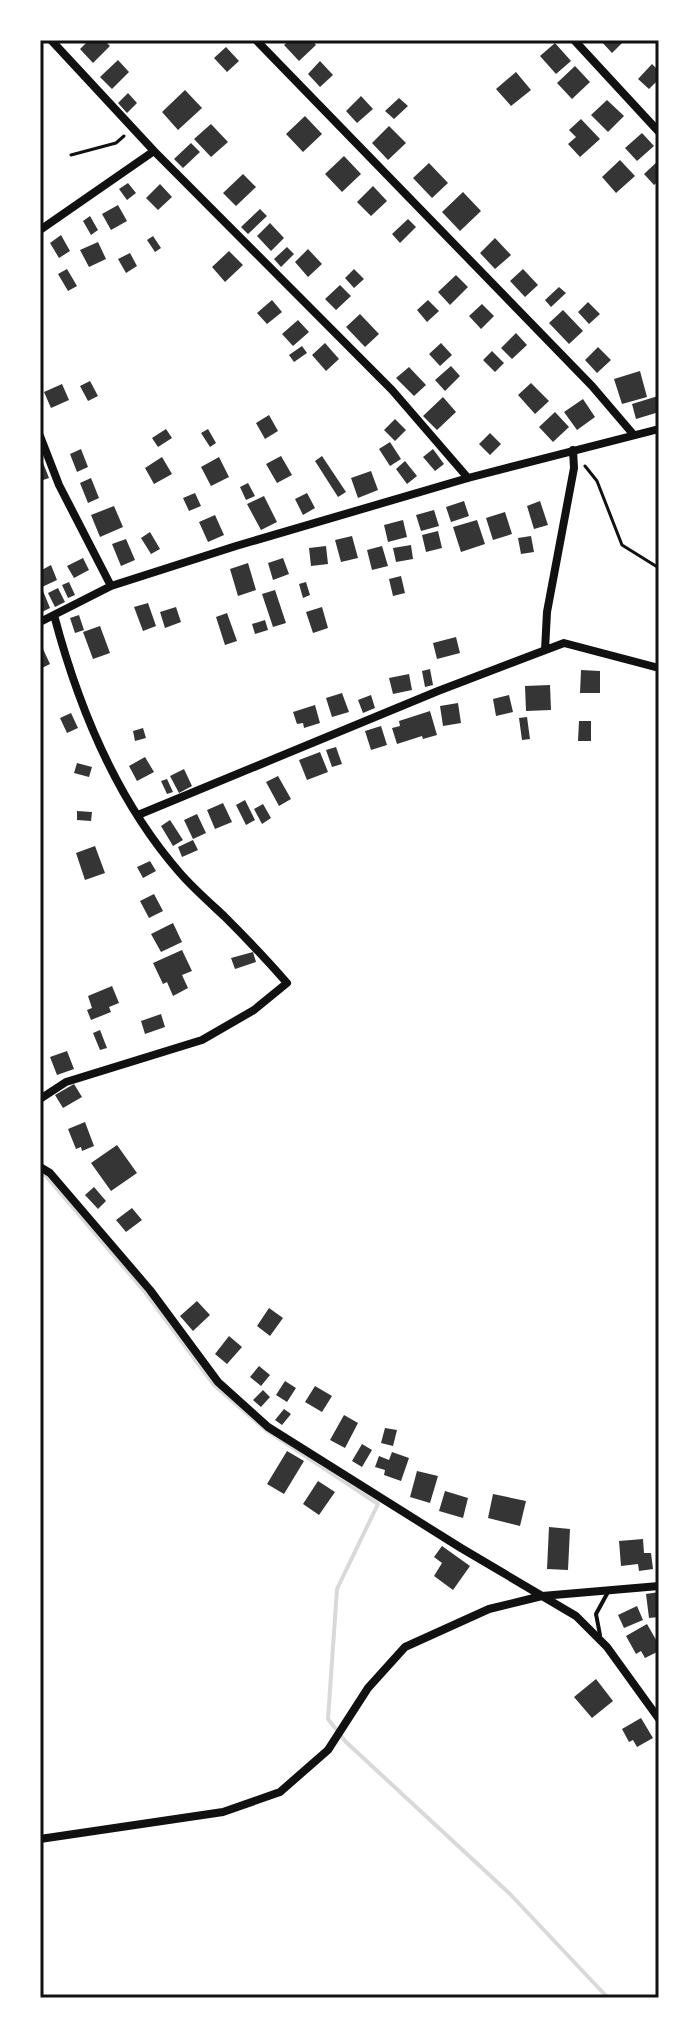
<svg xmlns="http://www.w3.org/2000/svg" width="699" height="2038" viewBox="0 0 699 2038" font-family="Raleway,sans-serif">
	<rect width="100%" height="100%" fill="#fff"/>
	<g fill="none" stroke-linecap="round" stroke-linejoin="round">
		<path stroke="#d9d9d9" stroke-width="4" d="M40 1172 46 1176 145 1292 214 1385 266 1430 378 1504 337 1589 328 1719 346 1742 510 1894 608 1998"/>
	</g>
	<path fill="#353535" d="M89 40H104L110 46 93 63 80 49Z
		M290 40H312L316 45 299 61 284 45Z
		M600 40H625L612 53Z
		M555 43 571 61 556 74 540 56Z
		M226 47 239 61 227 72 214 58Z
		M118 60 129 72 112 89 100 77Z
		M320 61 333 75 320 87 308 74Z
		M652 64 659 71V79L649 89 638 79Z
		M575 66 590 82 572 99 557 83Z
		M516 72 531 90 511 106 496 89Z
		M185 90 202 108 178 130 162 112Z
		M128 93 137 103 127 113 118 103Z
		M361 96 373 109 357 123 346 111Z
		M399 98 408 106 394 119 385 111Z
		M607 100 624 116 608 132 591 115Z
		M305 116 322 134 303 152 286 134Z
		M581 119 600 139 580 157 568 144 576 137 569 130Z
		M211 124 228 142 211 157 194 139Z
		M389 126 406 143 388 160 372 143Z
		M642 133 654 146 637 161 625 148Z
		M191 143 200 152 183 168 174 159Z
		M344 156 361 174 342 192 325 174Z
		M620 160 635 176 616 193 602 177Z
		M659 160V181L654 185 644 174Z
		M429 163 448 183 432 198 413 178Z
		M243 174 256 187 236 206 223 193Z
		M128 183 136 193 127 200 119 189Z
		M160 184 172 197 158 210 146 198Z
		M373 186 387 201 371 216 357 202Z
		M463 192 481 211 460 231 442 212Z
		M118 205 127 221 111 230 102 214Z
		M260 209 267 216 248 234 241 227Z
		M90 216 98 230 91 235 83 221Z
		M408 219 416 227 400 243 392 234Z
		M270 223 284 238 271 251 257 236Z
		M61 235 70 251 59 258 50 243Z
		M153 236 161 248 155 252 147 240Z
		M495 238 511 255 495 269 480 253Z
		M98 242 106 259 89 267 80 250Z
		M287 247 294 254 281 267 274 259Z
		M308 249 322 264 308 277 295 262Z
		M229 251 243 265 225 282 212 267Z
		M130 253 137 266 126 273 118 259Z
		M67 269 77 286 68 291 58 274Z
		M354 269 364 279 354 288 345 278Z
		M523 269 538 285 525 297 510 281Z
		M456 275 468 287 450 305 438 292Z
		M340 285 351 296 336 310 325 299Z
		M559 287 566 293 551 307 545 300Z
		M272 300 282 312 267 324 257 313Z
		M428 300 439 311 427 322 417 310Z
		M588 302 600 314 589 324 578 312Z
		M482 304 494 316 481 329 469 316Z
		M563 310 583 331 569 344 549 323Z
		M360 314 379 334 365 347 346 327Z
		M298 320 309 332 293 346 282 334Z
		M516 333 527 345 512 359 501 348Z
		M325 343 339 359 326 371 312 355Z
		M441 343 452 355 440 366 429 354Z
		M302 346 307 353 294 362 289 355Z
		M598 347 611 360 597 373 585 360Z
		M492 351 504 363 495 372 483 360Z
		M451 366 460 376 445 391 435 380Z
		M409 367 426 385 414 396 396 378Z
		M640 371 647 397 622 404 614 379Z
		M90 381 98 396 88 401 80 386Z
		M531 383 549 401 535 414 518 395Z
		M62 384 69 400 51 408 44 392Z
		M658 396 659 412 636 419 632 404Z
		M443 397 456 412 437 430 423 416Z
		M583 399 595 417 577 430 564 412Z
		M555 412 569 427 553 442 539 427Z
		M269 415 278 431 265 439 256 423Z
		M395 419 406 430 395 441 384 430Z
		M166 429 172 438 158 447 152 438Z
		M208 429 216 443 210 447 201 433Z
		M490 433 501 444 490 455 479 444Z
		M390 442 401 459 390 466 379 449Z
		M81 449 88 467 77 472 70 454Z
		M433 449 444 464 435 471 423 457Z
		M40 455 49 478 40 481Z
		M281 456 292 475 277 483 266 464Z
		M322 456 346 492 338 497 315 461Z
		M162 457 172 474 154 484 145 468Z
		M219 457 229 477 211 486 201 467Z
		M405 461 417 476 407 484 396 469Z
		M371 471 378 490 358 498 351 478Z
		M91 478 99 498 88 503 80 483Z
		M248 483 255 496 246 500 240 487Z
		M195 493 201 506 189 511 183 498Z
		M307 493 315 508 303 515 295 499Z
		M264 496 277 522 261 530 247 504Z
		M464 501 469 516 451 522 446 507Z
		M540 501 548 525 534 529 527 506Z
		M114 506 123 527 100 537 91 515Z
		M434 510 439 526 421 531 416 515Z
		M505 512 512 534 493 540 486 518Z
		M215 515 224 535 208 542 199 522Z
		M403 520 407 537 388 542 384 525Z
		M477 520 485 544 461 552 453 527Z
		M438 531 442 548 426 552 422 535Z
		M150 532 160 549 151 554 141 538Z
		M352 536 358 558 341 562 335 540Z
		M531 536 534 552 521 554 518 538Z
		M126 539 135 560 121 566 112 544Z
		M411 545 413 559 396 562 393 548Z
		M326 546 328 564 311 566 309 548Z
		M382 546 388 566 372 570 367 550Z
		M83 558 89 570 74 578 67 566Z
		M283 558 289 574 273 580 268 563Z
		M248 563 256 590 238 596 230 569Z
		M51 565 57 580 42 587 40 571Z
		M401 576 405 593 393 596 389 579Z
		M69 582 75 595 68 598 62 585Z
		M306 582 310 595 303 598 299 584Z
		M58 588 65 602 55 607 48 593Z
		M275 590 286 623 273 627 262 594Z
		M43 591 50 608 40 613V592Z
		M148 603 156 626 143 631 134 607Z
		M176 607 181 622 165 628 160 612Z
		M322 607 328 628 313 633 306 612Z
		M227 613 237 641 225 645 216 617Z
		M79 615 84 630 75 633 70 618Z
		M265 620 268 630 255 634 252 624Z
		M100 626 110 653 93 659 83 632Z
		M456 637 460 653 437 659 433 643Z
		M43 649 50 664 40 669V650Z
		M430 669 433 685 425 687 422 671Z
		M581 670 600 671V693H580Z
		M409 674 412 690 393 694 389 678Z
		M550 685 551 710 526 711 525 686Z
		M342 693 349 712 332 717 326 698Z
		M371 695 375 708 363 713 358 700Z
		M509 695 513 712 496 716 493 699Z
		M458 703 461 723 443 726 440 706Z
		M315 705 320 723 304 728 303 723 297 724 293 712Z
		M430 711 437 735 423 739 422 736 397 744 392 728 400 726 399 721Z
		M71 713 78 728 67 733 60 718Z
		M527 717 530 739 522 740 519 718Z
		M579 721H591V741H578Z
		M381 726 387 745 371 750 365 731Z
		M143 728 146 738 135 741 133 731Z
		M336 747 342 764 332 767 326 750Z
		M320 752 328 772 307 780 299 760Z
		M145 757 154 772 137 781 129 766Z
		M77 763 92 767 89 777 74 773Z
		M184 769 192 786 179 793 170 776Z
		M278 776 291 799 279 806 266 782Z
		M167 779 173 792 167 794 161 781Z
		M245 800 255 820 246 825 236 805Z
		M223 803 232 822 215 829 207 810Z
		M263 804 271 818 262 824 254 809Z
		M77 811 92 812 91 821 77 820Z
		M197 814 206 833 193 839 184 820Z
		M170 820 183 840 173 846 161 826Z
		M193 840 198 850 182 857 178 847Z
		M95 846 105 873 85 880 76 853Z
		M150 861 156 871 143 878 137 867Z
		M154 894 163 911 149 918 140 901Z
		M173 923 182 942 161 952 151 934Z
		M182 950 192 971 182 975 188 988 173 996 167 982 163 984 153 963Z
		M253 952 256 962 235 969 231 958Z
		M112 986 119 1003 109 1007 111 1012 91 1020 87 1010 92 1008 88 996Z
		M161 1014 165 1027 145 1034 141 1021Z
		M100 1030 107 1048 100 1050 93 1033Z
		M67 1051 74 1069 57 1075 50 1057Z
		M74 1084 82 1097 63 1108 55 1095Z
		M85 1122 94 1146 82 1151 81 1147 76 1149 68 1129Z
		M117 1145 137 1173 111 1191 91 1163Z
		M94 1187 106 1201 98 1209 85 1195Z
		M132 1208 142 1220 126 1232 116 1220Z
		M197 1301 210 1315 193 1331 180 1316Z
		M269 1308 283 1318 270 1336 257 1326Z
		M229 1336 242 1347 227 1364 215 1354Z
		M259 1366 270 1375 261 1386 250 1377Z
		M285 1381 296 1388 287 1402 276 1395Z
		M315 1386 332 1396 322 1412 305 1402Z
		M263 1390 270 1397 261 1407 253 1400Z
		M284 1409 291 1414 282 1425 275 1420Z
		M344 1415 358 1423 345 1448 330 1440Z
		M385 1428 397 1430 393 1446 381 1443Z
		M362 1444 372 1450 362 1467 352 1461Z
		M287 1451 304 1461 284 1494 267 1484Z
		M392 1452 409 1458 401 1481 384 1475 385 1470 375 1467 379 1456 389 1460Z
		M417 1471 438 1476 430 1503 410 1497Z
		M318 1481 335 1492 319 1515 303 1504Z
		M445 1491 468 1498 463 1518 439 1511Z
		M493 1494 526 1501 520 1526 488 1518Z
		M549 1527 570 1529 568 1570 547 1569Z
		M643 1539 644 1553H651L653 1569 639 1571 638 1564 621 1566 619 1541Z
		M442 1546 470 1566 453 1590 434 1576 442 1563 434 1557Z
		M659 1592V1617L649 1618 646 1594Z
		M637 1606 643 1620 624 1628 618 1615Z
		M647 1624 659 1645V1651L645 1658 641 1651 636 1654 626 1636Z
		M596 1679 613 1701 592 1718 574 1697Z
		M641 1718 653 1738 637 1747 633 1740 629 1742 622 1729Z"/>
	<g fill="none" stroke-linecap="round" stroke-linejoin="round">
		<path stroke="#111" stroke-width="3" d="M71 155 116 143 124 136
			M585 466 597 481 622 545 659 568"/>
		<path stroke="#111" stroke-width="4" d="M600 1635 596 1614 608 1592"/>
		<path stroke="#111" stroke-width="8" d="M51 40 154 151 392 390 468 478
			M256 40 592 386 633 434
			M574 40 659 132
			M40 230 154 151
			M40 436 59 485 111 586
			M40 622 111 586 236 546 468 478 659 429
			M545 650 547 612 574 468 573 450
			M138 815 438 691 564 643 659 668
			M40 1099 66 1082 202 1040 254 1010 287 983C267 960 246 938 224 916 209 902 193 888 180 873 117 801 78 706 54 615
			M40 1167 50 1173 150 1290 218 1382 268 1427 461 1548 576 1616 607 1647 659 1719
			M40 1839 223 1812 280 1792 328 1750 368 1688 405 1647 489 1609 542 1596 659 1586"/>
	</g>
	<rect width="699" height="2038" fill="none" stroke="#ffffff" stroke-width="84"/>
	<rect x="42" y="42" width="615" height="1954" fill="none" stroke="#111" stroke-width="3"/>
</svg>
